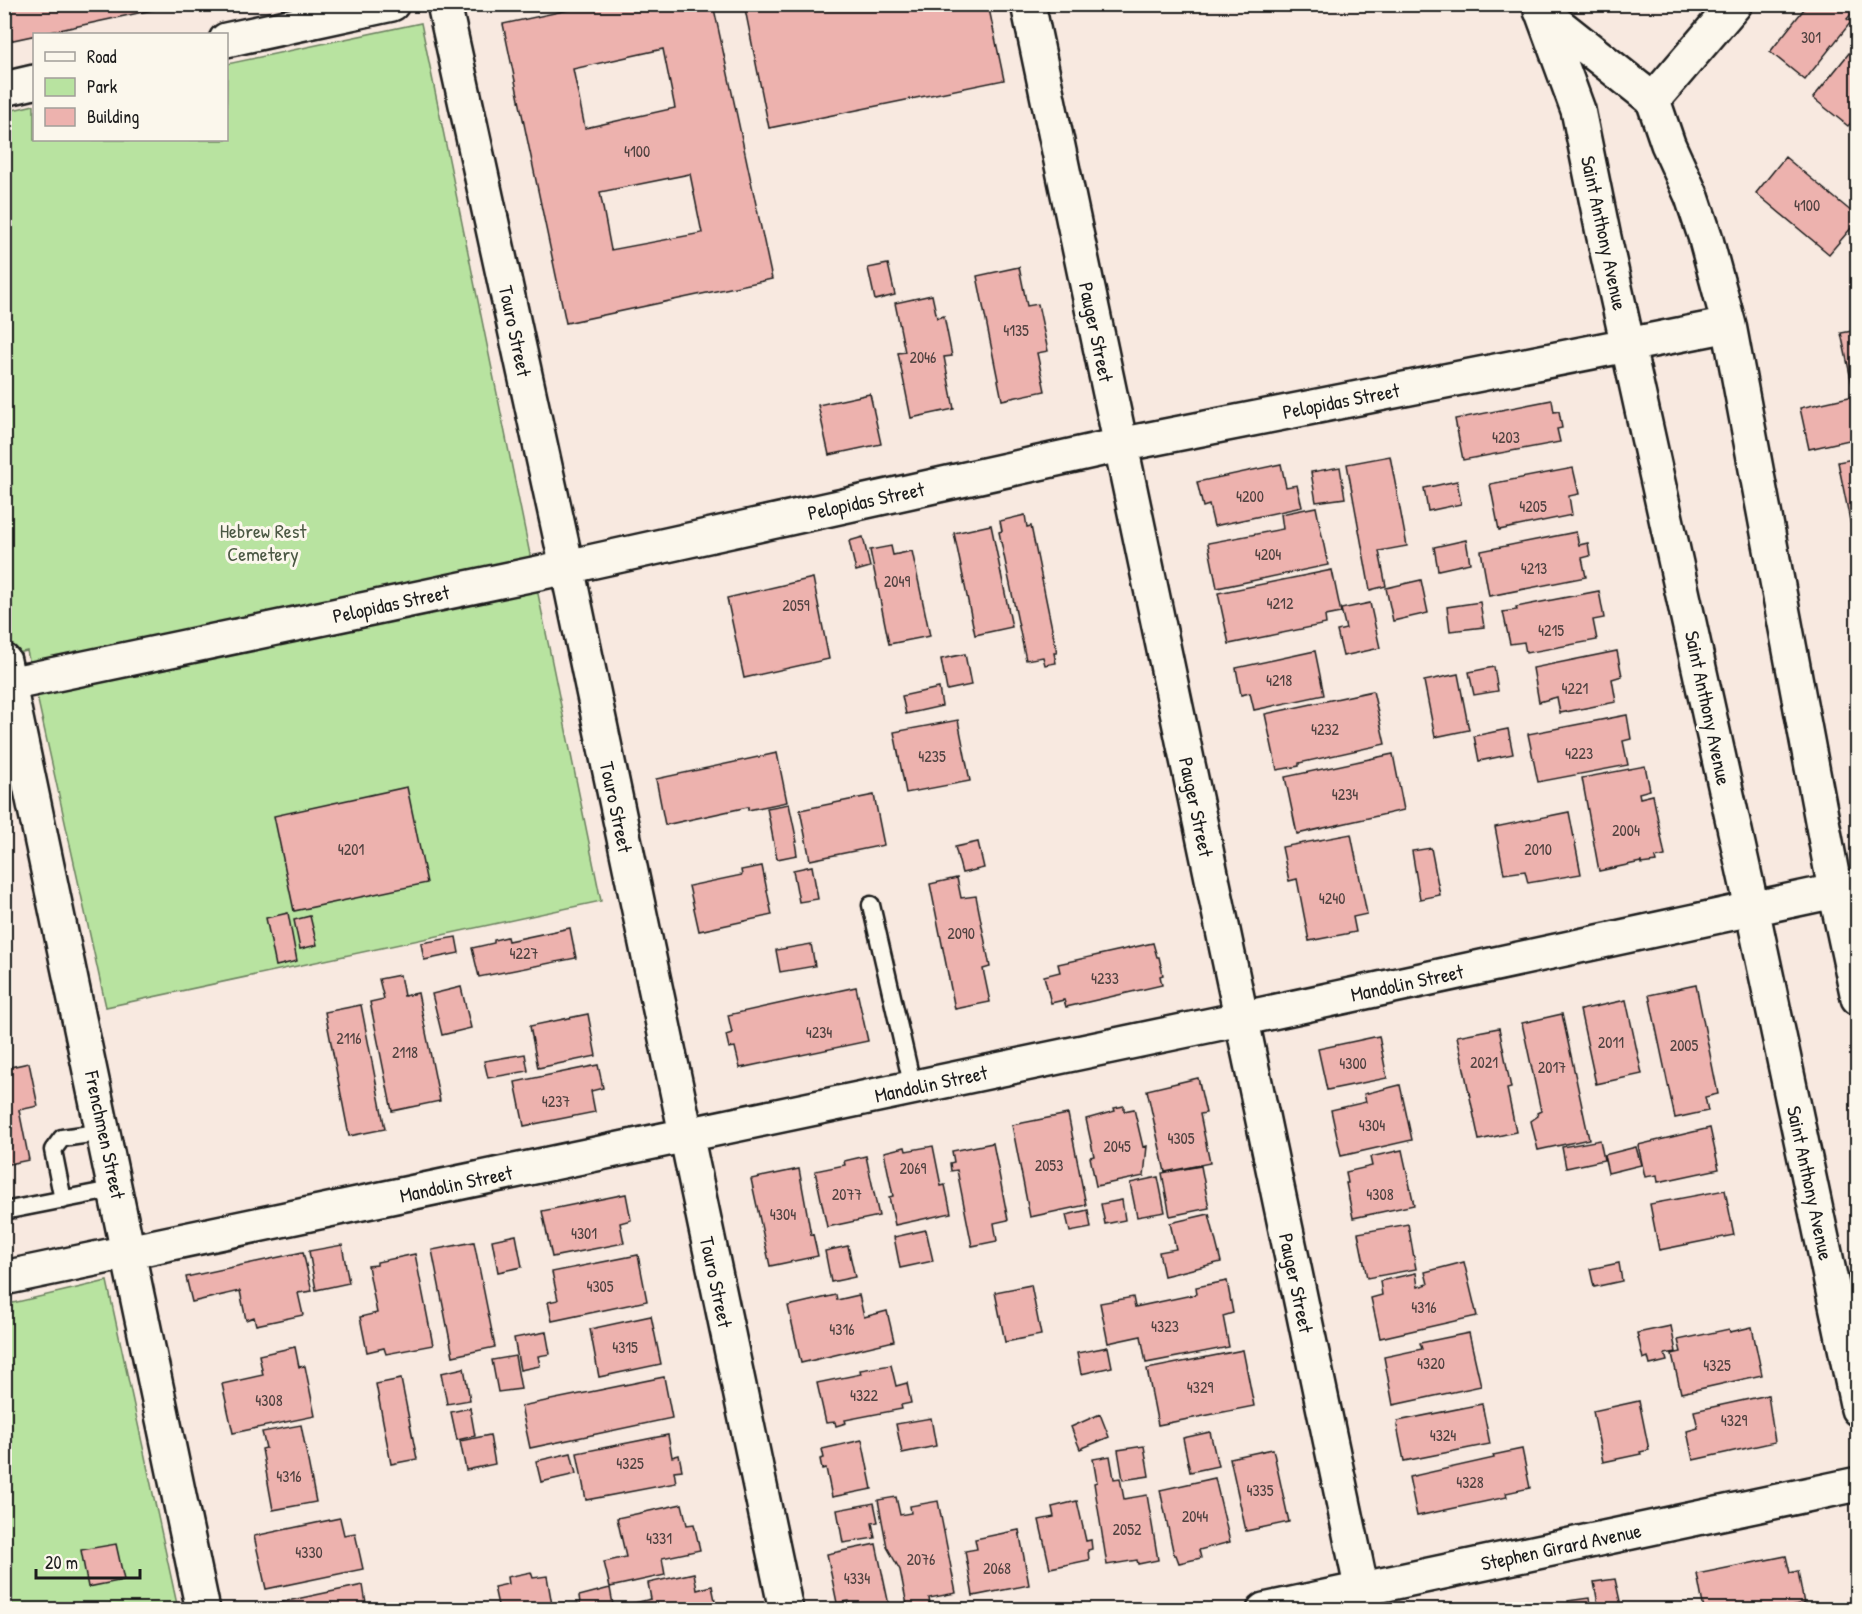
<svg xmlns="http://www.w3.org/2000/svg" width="1862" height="1614" viewBox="0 0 1862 1614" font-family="'Patrick Hand',sans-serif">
	<rect width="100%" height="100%" fill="#f8e9e0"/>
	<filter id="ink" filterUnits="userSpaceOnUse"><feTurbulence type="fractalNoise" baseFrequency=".0167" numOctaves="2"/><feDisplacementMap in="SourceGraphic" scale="12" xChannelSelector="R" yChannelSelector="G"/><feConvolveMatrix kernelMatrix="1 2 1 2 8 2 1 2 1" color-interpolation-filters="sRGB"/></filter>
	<g filter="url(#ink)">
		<path fill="#b8e3a0" stroke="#6a805e" stroke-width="1.5" d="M421 23 601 901 106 1007 27 651 5 656 4 112 34 105V140H226L227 64Z
			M107 1281 178 1609H5L4 1305Z"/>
		<path fill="#edb2ae" stroke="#1c1c1c" stroke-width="1.5" fill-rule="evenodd" d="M4 4H180L4 42Z
			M596 4H713L772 279 566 323 503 24ZM663 49 675 108 585 128 573 69ZM690 174 702 233 611 250 600 192Z
			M744 4H988L1004 80 769 128Z
			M1808 4H1858V7L1847 19 1851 22 1805 80 1770 52Z
			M1858 42V115L1848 126 1813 98Z
			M1785 157 1858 217V220L1829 254 1756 193Z
			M888 264 895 295 875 300 868 268Z
			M1019 267 1027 306 1038 304 1048 351 1037 353 1045 391 1002 400 977 276Z
			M932 295 937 318 944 316 952 356 944 357 954 409 911 418 898 353 905 352 895 303Z
			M1858 330V383L1852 384 1841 333Z
			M870 394 881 444 829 455 818 405Z
			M1858 395V438L1809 449 1800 408Z
			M1552 400 1554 412 1559 411 1562 428 1557 429 1560 442 1463 460 1455 419Z
			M1390 456 1407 546 1379 551 1386 586 1370 590 1347 464Z
			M1858 458V544L1855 545 1838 462Z
			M1281 464 1286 487 1297 485 1302 507 1214 526 1209 505 1203 507 1197 482Z
			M1340 467 1345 498 1316 502 1311 472Z
			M1573 468 1579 494 1569 496 1572 515 1499 530 1490 484Z
			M1457 481 1461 504 1428 511 1424 488Z
			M1316 507 1328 565 1217 588 1208 543 1283 529 1281 514Z
			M1025 515 1027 527 1031 526 1057 653H1054L1056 663 1045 665 1043 657 1026 660 999 532 1002 531 1000 521Z
			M991 525 1012 627 975 635 954 533Z
			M1576 532 1579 545 1588 543 1590 556 1582 558 1586 577 1489 596 1481 551Z
			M863 537 870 567 856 571 849 541Z
			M1466 540 1470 563 1438 570 1434 547Z
			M891 546 893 555 912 551 930 636 889 644 870 550Z
			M1332 570 1341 613 1325 616 1326 624 1229 644 1218 593Z
			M813 578 829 659 744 678 727 598Z
			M1421 580 1428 613 1393 621 1386 588Z
			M1599 591 1604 618 1593 620 1597 640 1526 653 1524 642 1510 644 1503 612 1517 610 1516 607Z
			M1480 602 1484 627 1450 631 1447 607Z
			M1370 603 1380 648 1343 656 1337 631 1346 629 1341 609Z
			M1315 651 1324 695 1254 710 1250 693 1241 695 1236 668Z
			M1617 651 1622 676 1612 679 1616 702 1560 713 1557 697 1539 702 1533 668Z
			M965 654 971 685 947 690 941 659Z
			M1494 667 1498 691 1474 695 1469 672Z
			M1458 674 1469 730 1435 737 1424 681Z
			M939 688 942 706 906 714 902 696Z
			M1373 691 1385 744 1299 763V766L1277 770 1265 714Z
			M1627 715 1631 739 1623 741 1628 765 1538 782 1528 734Z
			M958 720 970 781 906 793 894 732Z
			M1508 729 1513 754 1479 761 1474 736Z
			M777 753 787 802 748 810V807L665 825 656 779Z
			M1393 754 1404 810 1297 834 1285 777Z
			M1645 766 1650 790 1639 793 1640 798 1653 795 1665 856 1655 858 1656 862 1641 864V862L1599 871 1582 778Z
			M407 787 427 883 294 911 274 816Z
			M874 795 884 845 810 860 800 810Z
			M789 804 797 842H795L797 855 777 859 767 808Z
			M1569 812 1581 874 1528 883 1525 871 1504 874 1495 827Z
			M1351 834 1367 914 1353 917 1356 932 1309 941 1297 879 1289 881 1282 847Z
			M978 842 984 868 962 873 955 847Z
			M1431 848 1440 895 1420 899 1412 851Z
			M762 866 772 915 699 931 689 886 742 875 741 870Z
			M812 866 818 899 799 902 793 870Z
			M957 878 961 898 976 896 990 967 983 969 990 1002 955 1009 930 884Z
			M288 913 297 961 276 966 266 918Z
			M310 916 317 945 300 949 294 920Z
			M570 928 576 958 479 977 472 948 494 943V940L507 937 508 941Z
			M456 937 459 953 424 960 421 943Z
			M1153 943 1157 957H1159L1163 975 1160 976 1162 985 1066 1007 1064 1000 1051 1003 1044 976 1060 972 1058 964Z
			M811 944 815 966 780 972 776 950Z
			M400 975 404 996 418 993 440 1101 392 1111 370 1002 384 999 379 979Z
			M1696 985 1718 1094 1705 1097 1708 1111 1675 1118 1649 995Z
			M461 987 471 1028 442 1035 432 994Z
			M856 987 868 1041 740 1068 735 1047 729 1048 726 1035 732 1033 728 1015Z
			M1626 1000 1642 1074 1596 1084 1580 1010Z
			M361 1005 385 1129 349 1136 325 1012Z
			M588 1014 596 1056 538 1068 530 1026Z
			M1562 1014 1589 1139 1538 1150 1531 1121 1538 1116 1537 1113 1541 1111 1522 1023Z
			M1499 1028 1511 1088 1507 1089 1516 1132 1479 1140 1457 1036Z
			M1379 1036 1387 1078 1327 1090 1318 1049Z
			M4 1043 10 1067 29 1063 38 1106 19 1110 29 1160 4 1165Z
			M525 1054 528 1071 488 1078 484 1061Z
			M598 1065 603 1088 591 1091 595 1112 524 1126 515 1082Z
			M1198 1078 1206 1113 1200 1114 1210 1163 1165 1172 1147 1090Z
			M1400 1085 1412 1140 1341 1156 1331 1110 1366 1102 1364 1094Z
			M1124 1106V1111L1134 1109 1143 1147 1147 1146 1144 1176 1096 1186 1090 1157 1094 1156 1086 1119 1115 1111 1114 1108Z
			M1068 1114 1086 1205 1030 1217 1012 1125Z
			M1710 1128 1719 1169 1658 1182 1657 1175 1645 1177 1638 1145Z
			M1600 1140 1604 1160 1566 1168 1562 1147Z
			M993 1143 1008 1220 994 1223 997 1241 972 1246 957 1170 951 1171 950 1163 954 1162 952 1151Z
			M933 1146 941 1186 945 1185 951 1213 895 1225 889 1197 893 1196 884 1152 905 1147 906 1151Z
			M1636 1147 1641 1165 1608 1173 1604 1155Z
			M1402 1150 1414 1205 1353 1218 1346 1183H1348L1346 1172 1372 1166 1370 1157Z
			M866 1156 879 1216 827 1227 815 1171 845 1165 844 1161Z
			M1201 1166 1209 1208 1170 1216 1162 1173Z
			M799 1169 811 1235 813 1234 818 1256 770 1266 751 1179Z
			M1158 1177 1165 1212 1137 1217 1130 1183Z
			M1725 1190 1734 1235 1659 1250 1650 1204Z
			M626 1194 631 1220 620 1223 624 1243 552 1257 542 1211Z
			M1122 1200 1125 1220 1105 1224 1101 1204Z
			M1088 1210 1091 1228 1070 1232 1066 1215Z
			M1209 1214 1221 1262 1164 1276 1159 1252 1176 1249 1170 1223Z
			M1408 1224 1416 1269 1367 1278 1358 1233Z
			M926 1230 933 1261 900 1268 894 1237Z
			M516 1235 522 1267 498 1272 492 1240Z
			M474 1242 495 1347 453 1356 432 1250Z
			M342 1245 349 1283 316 1290 309 1251Z
			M848 1246 855 1277 831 1282 825 1251Z
			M303 1252 312 1291 298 1293 303 1315 256 1325 254 1317 246 1320 240 1291 192 1302 186 1277Z
			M415 1254 433 1345 386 1354 384 1348 367 1352 360 1317 377 1313 368 1266 377 1265V1262Z
			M638 1255 647 1301 552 1321 548 1302 558 1300 552 1272Z
			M1464 1262 1477 1316 1380 1338 1371 1298 1382 1295 1380 1281 1416 1273 1418 1287 1428 1284 1425 1272Z
			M1619 1263 1622 1281 1594 1287 1590 1269Z
			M1227 1281 1233 1313 1223 1316 1229 1347 1146 1363 1141 1336 1108 1343 1100 1303 1133 1297 1135 1307 1197 1294 1196 1287Z
			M1031 1285 1041 1335 1005 1342 995 1292Z
			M836 1295 837 1300 859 1295 864 1317 887 1311 894 1341 801 1363 788 1306Z
			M651 1316 661 1364 599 1377 590 1329Z
			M1671 1326 1676 1352 1665 1354 1667 1361 1650 1365 1648 1357 1643 1359 1637 1333Z
			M1752 1327 1762 1375 1681 1393 1672 1354 1681 1352 1678 1340 1729 1329 1730 1332Z
			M546 1332 550 1354 538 1356 540 1366 520 1370 514 1338Z
			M1469 1333 1481 1386 1393 1405 1384 1357 1422 1349 1420 1343Z
			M295 1347 299 1367 305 1366 315 1416 233 1433 222 1384 263 1375 259 1355Z
			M1108 1347 1112 1367 1081 1374 1077 1353Z
			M1243 1350 1254 1406 1158 1425 1147 1369Z
			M515 1356 521 1389 498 1392 492 1360Z
			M891 1365 896 1386 907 1383 911 1403 901 1405 902 1409 845 1420 846 1423 836 1426 835 1422 826 1423 817 1383 861 1374 860 1370Z
			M464 1368 470 1400 447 1404 441 1373Z
			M664 1377 672 1418 530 1448 521 1406Z
			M401 1379 417 1459 391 1464 376 1384Z
			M1768 1395 1775 1442 1693 1460 1687 1431 1698 1428 1694 1411Z
			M1639 1401 1649 1450 1640 1452 1641 1454 1603 1462 1593 1411Z
			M1482 1404 1490 1444 1404 1461 1397 1426 1398 1421Z
			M470 1408 475 1436 457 1440 451 1412Z
			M1100 1414 1109 1437 1080 1449 1071 1427Z
			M931 1418 936 1446 902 1453 896 1424Z
			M301 1425 316 1502 273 1510 262 1449 266 1448 262 1432Z
			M1210 1432 1218 1466 1190 1472 1183 1438Z
			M490 1435 495 1464 466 1470 460 1441Z
			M668 1435 672 1457 679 1455 682 1470 674 1471 676 1483 586 1500 577 1453Z
			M862 1440 872 1489 832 1497 826 1468 822 1469 820 1459 824 1458 822 1449Z
			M1144 1446 1149 1476 1123 1480 1118 1450Z
			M1273 1449 1289 1522 1246 1531 1230 1458Z
			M1522 1449 1530 1488 1506 1493 1507 1497 1417 1516 1409 1477 1494 1458 1493 1455Z
			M571 1453 576 1474 541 1482 536 1461Z
			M1110 1456 1114 1479 1120 1478 1124 1499 1147 1495 1158 1560 1138 1564 1137 1560 1107 1565 1094 1483 1097 1482 1093 1459Z
			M1215 1478 1230 1542 1199 1550 1201 1558 1179 1563 1176 1555H1174L1160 1490Z
			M896 1497 900 1515 911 1513 910 1506 938 1501 956 1593 929 1598 931 1609 908 1610 900 1570 887 1547 878 1500Z
			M1077 1501 1086 1541 1091 1540 1092 1549 1088 1550 1089 1560 1050 1568 1039 1520 1054 1517 1052 1507Z
			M874 1503 878 1522 872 1523 875 1538 843 1543 837 1510Z
			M682 1504 687 1525 694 1524 700 1550 662 1558 665 1575 610 1587 604 1562 626 1557 617 1518Z
			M340 1518 344 1535 355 1533 363 1569 266 1589 254 1536Z
			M1019 1530 1029 1585 973 1596 965 1551 977 1549 975 1539Z
			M116 1544 124 1580 88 1587 81 1550Z
			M876 1544 890 1610H851L849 1601 837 1603 827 1554Z
			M1786 1556 1790 1573 1798 1571 1804 1604 1776 1610H1704L1697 1574Z
			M531 1572 533 1578 547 1576 552 1605 565 1603 567 1610H499L494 1587 508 1584 507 1577Z
			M694 1573 697 1590 712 1586 717 1610H630L631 1609 630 1604 651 1599 648 1583Z
			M1615 1579 1622 1610H1599L1594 1582Z
			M363 1585 367 1610H269L268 1605Z
			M610 1588 614 1610H581L579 1596Z
			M1589 1598 1591 1610H1569L1568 1601Z"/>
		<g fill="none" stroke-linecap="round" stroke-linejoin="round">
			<defs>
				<path id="lane" d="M871 905 913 1088
					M63 1200 53 1150 62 1138 104 1132
					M4 1211 116 1189"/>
				<path id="street" d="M444 4 567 567 786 1610
					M1028 4 1366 1610
					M1541 11 1653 100
					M1542 12 1578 110 1603 233 1752 908 1858 1409
					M226 40 392 4
					M4 89 34 82
					M1653 100 1668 144 1692 197 1705 236 1729 325 1835 890 1858 998
					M1653 100 1735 4
					M4 661 203 1610
					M4 685 567 567 1120 445 1729 325
					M4 1278 1240 1019 1858 886
					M1264 1610 1858 1484"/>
			</defs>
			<use href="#lane" stroke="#1c1c1c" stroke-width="21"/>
			<use href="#street" stroke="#1c1c1c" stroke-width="38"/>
			<use href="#lane" stroke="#fbf7ec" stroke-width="16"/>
			<use href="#street" stroke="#fbf7ec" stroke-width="33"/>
		</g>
	</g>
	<g text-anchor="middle" stroke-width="6" stroke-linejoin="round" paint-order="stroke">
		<g font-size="16" fill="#504240">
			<text x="1811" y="43">301</text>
			<text x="637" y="157">4100</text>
			<text x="1807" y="211">4100</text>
			<text x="1016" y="336">4135</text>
			<text x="923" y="363">2046</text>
			<text x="1506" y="443">4203</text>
			<text x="1250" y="502">4200</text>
			<text x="1533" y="512">4205</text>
			<text x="1268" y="560">4204</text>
			<text x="1534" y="574">4213</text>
			<text x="897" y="587">2049</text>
			<text x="1280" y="609">4212</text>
			<text x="796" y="611">2059</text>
			<text x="1551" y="636">4215</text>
			<text x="1279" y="686">4218</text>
			<text x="1575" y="694">4221</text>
			<text x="1325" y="735">4232</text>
			<text x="1579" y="759">4223</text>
			<text x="932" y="762">4235</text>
			<text x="1345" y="800">4234</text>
			<text x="1626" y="836">2004</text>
			<text x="351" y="855">4201</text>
			<text x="1538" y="855">2010</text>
			<text x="1332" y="904">4240</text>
			<text x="961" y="939">2090</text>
			<text x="524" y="959">4227</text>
			<text x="1105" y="984">4233</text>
			<text x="819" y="1038">4234</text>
			<text x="349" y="1044">2116</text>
			<text x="1611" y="1048">2011</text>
			<text x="1684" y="1051">2005</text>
			<text x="405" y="1058">2118</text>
			<text x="1484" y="1068">2021</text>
			<text x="1353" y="1069">4300</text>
			<text x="1552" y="1073">2017</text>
			<text x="556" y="1107">4237</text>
			<text x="1372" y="1131">4304</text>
			<text x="1181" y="1144">4305</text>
			<text x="1117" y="1152">2045</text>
			<text x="1049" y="1171">2053</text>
			<text x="913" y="1174">2069</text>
			<text x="847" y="1200">2077</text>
			<text x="1380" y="1200">4308</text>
			<text x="783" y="1220">4304</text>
			<text x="584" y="1239">4301</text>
			<text x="600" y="1292">4305</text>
			<text x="1424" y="1313">4316</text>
			<text x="1165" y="1332">4323</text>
			<text x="842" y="1335">4316</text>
			<text x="625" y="1353">4315</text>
			<text x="1431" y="1369">4320</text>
			<text x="1717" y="1371">4325</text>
			<text x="1200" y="1393">4329</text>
			<text x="864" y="1401">4322</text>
			<text x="269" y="1406">4308</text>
			<text x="1734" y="1426">4329</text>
			<text x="1443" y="1441">4324</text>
			<text x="630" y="1469">4325</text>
			<text x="289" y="1482">4316</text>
			<text x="1470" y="1488">4328</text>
			<text x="1260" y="1496">4335</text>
			<text x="1195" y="1522">2044</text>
			<text x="1127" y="1535">2052</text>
			<text x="659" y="1544">4331</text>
			<text x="309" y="1558">4330</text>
			<text x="921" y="1565">2076</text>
			<text x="997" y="1574">2068</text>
			<text x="857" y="1584">4334</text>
		</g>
		<g font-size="20" fill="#1c1c1c" stroke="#fbf7ec">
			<text transform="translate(1604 233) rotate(78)" y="7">Saint Anthony Avenue</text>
			<text transform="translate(515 331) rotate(78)" y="7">Touro Street</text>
			<text transform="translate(1096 332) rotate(78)" y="7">Pauger Street</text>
			<text transform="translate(1341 401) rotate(-11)" y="7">Pelopidas Street</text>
			<text transform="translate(866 501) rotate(-12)" y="7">Pelopidas Street</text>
			<text transform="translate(391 604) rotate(-12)" y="7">Pelopidas Street</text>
			<text transform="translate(1708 708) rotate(78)" y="7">Saint Anthony Avenue</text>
			<text transform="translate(616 807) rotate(78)" y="7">Touro Street</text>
			<text transform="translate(1196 807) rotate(78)" y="7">Pauger Street</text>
			<text transform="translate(1407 983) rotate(-12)" y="7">Mandolin Street</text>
			<text transform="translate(931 1084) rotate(-12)" y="7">Mandolin Street</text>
			<text transform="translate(105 1135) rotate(78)" y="7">Frenchmen Street</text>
			<text transform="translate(1810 1183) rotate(78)" y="7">Saint Anthony Avenue</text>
			<text transform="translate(456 1184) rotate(-12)" y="7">Mandolin Street</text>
			<text transform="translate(716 1282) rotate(78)" y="7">Touro Street</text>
			<text transform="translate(1296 1283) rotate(78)" y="7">Pauger Street</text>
			<text transform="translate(1561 1547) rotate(-12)" y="7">Stephen Girard Avenue</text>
		</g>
		<g font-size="20" fill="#4b5844" stroke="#fbf7ec">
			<text x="263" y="538">Hebrew Rest<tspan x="263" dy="23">Cemetery</tspan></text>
		</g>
	</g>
	<rect width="1862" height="1614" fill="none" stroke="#fbf7ec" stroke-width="24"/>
	<rect x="12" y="12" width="1838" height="1590" fill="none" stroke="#1c1c1c" stroke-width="2" filter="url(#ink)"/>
	<rect x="33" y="33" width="195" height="108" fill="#fbf7ec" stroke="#a29f99" stroke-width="1.5"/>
	<rect x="45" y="52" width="30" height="9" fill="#fbf7ec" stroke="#a29f99" stroke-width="1.5"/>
	<text x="87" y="63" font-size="18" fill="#1c1c1c">Road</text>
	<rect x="45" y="78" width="30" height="18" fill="#b8e3a0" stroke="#a29f99" stroke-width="1.5"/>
	<text x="87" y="93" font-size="18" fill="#1c1c1c">Park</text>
	<rect x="45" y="108" width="30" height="18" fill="#edb2ae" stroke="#a29f99" stroke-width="1.5"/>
	<text x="87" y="123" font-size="18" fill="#1c1c1c">Building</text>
	<path d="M36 1569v9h104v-9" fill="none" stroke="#1c1c1c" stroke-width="3"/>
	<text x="45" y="1569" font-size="18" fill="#1c1c1c" stroke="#fbf7ec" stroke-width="4.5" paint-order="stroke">20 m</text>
</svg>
